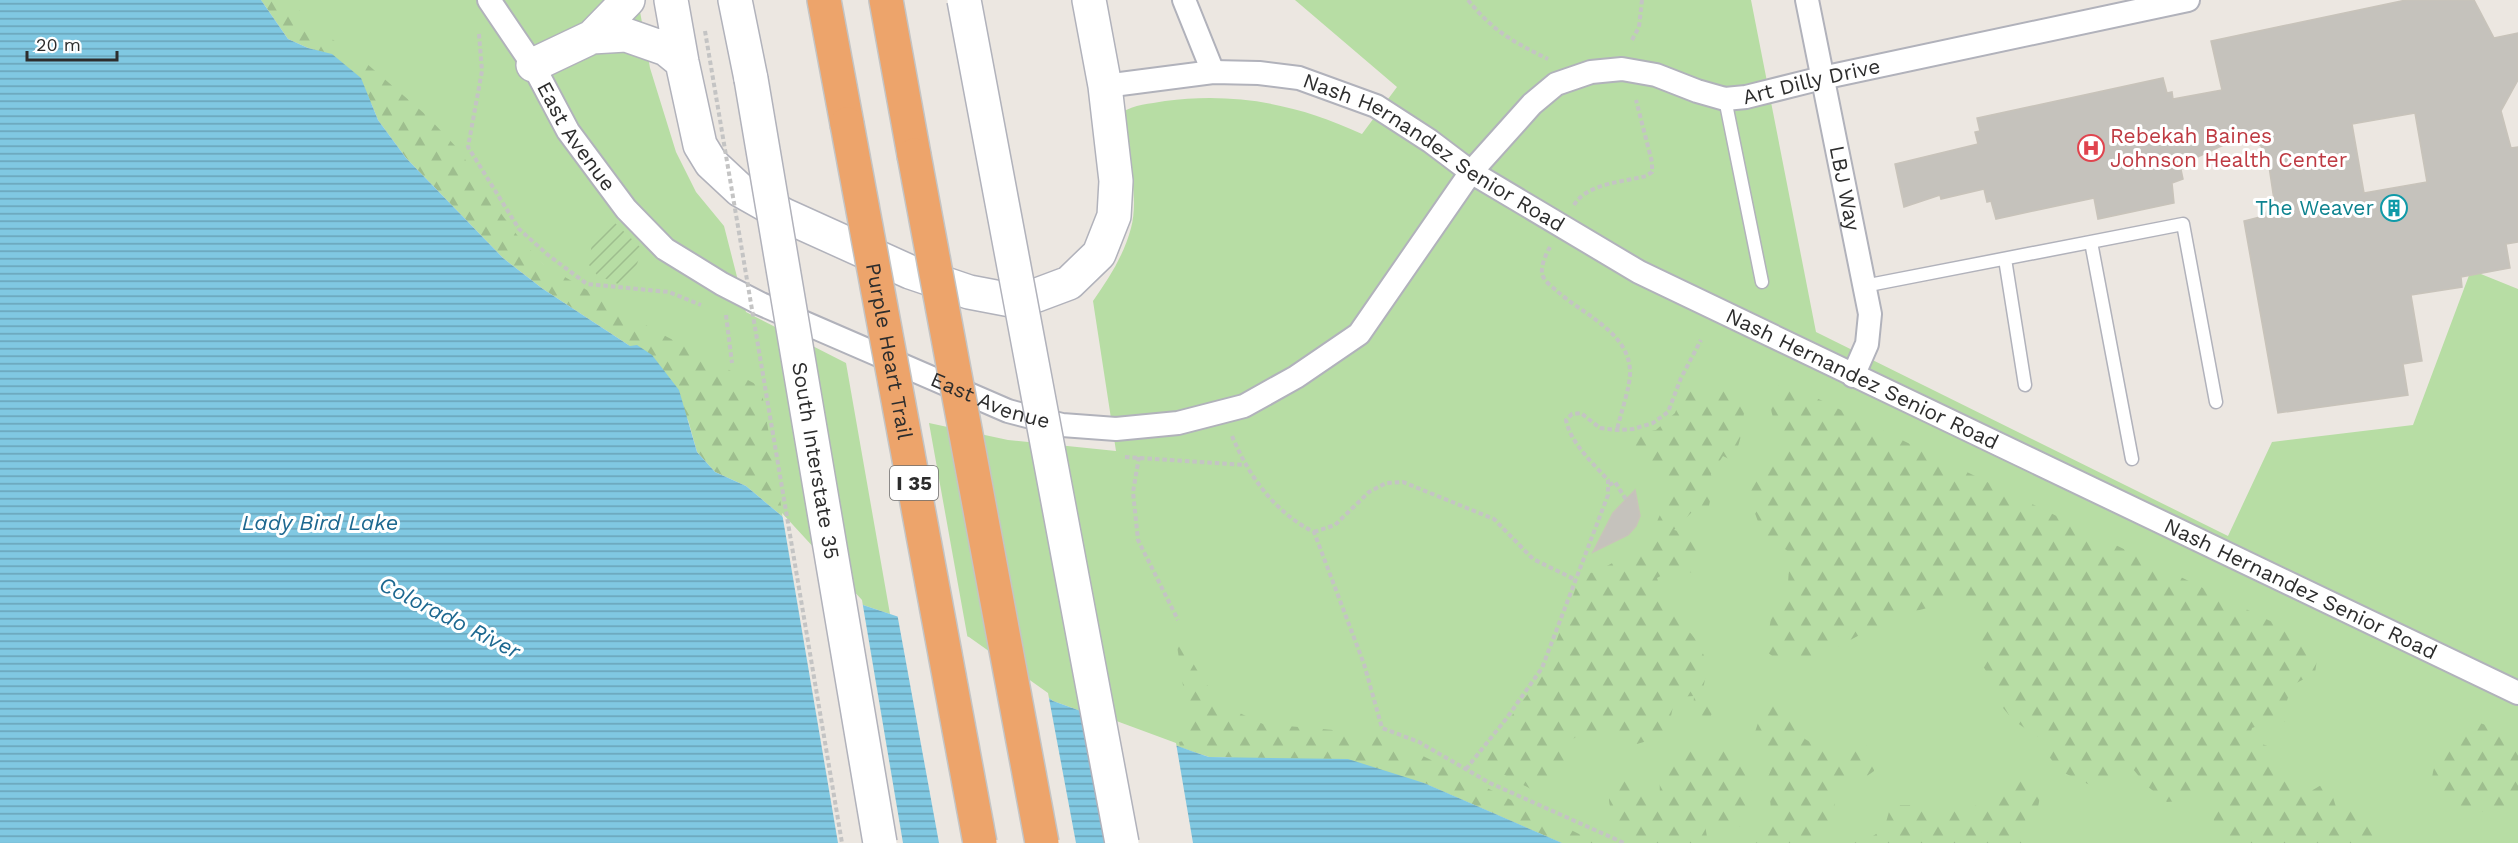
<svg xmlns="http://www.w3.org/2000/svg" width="2518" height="843" viewBox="0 0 2518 843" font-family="'Work Sans',sans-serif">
	<defs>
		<pattern id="forest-firs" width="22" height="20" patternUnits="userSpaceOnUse" patternTransform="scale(1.5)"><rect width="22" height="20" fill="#b7dda4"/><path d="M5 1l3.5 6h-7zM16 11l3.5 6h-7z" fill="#9ebe8e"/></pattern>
		<pattern id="garden-furrows" width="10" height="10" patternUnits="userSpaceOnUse" patternTransform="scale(1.5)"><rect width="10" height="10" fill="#b7dda4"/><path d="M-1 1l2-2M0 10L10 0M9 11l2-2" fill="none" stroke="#9ebe8e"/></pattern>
		<pattern id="water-rules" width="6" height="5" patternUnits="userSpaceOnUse" patternTransform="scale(1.5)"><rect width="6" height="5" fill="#80c8e2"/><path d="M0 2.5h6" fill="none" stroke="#69a3b8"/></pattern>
	</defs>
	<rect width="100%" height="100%" fill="#ece7e1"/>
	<path fill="#b7dda4" d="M261 0H638L650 68 676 152 696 192 724 226 746 312 846 363 890 614 863 605 630 346Z
		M1295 0H1751L1816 332 2228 536 2272 442 2413 425 2471 270 2518 289V843H1562L1424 783 1197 753 1053 701 968 640 929 423 1008 440 1116 451 1093 301C1109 278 1124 255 1131 228 1140 195 1126 146 1121 113 1135 104 1149 104 1165 101 1235 92 1298 104 1362 134L1397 87Z"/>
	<path fill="url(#forest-firs)" d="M261 0H291L307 20 340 45 332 54 308 48 288 39Z
		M366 63 426 115 459 150 497 208 517 235 543 264 656 331 761 387 783 517 746 486 715 472 697 452 688 420 637 345 630 346 543 289 503 258 406 158 378 120 361 78 356 73Z
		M1688 380 1710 396 1722 388 1741 393C1748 416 1741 439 1733 461L1723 456 1711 474 1713 484 1708 512 1691 513 1674 530 1693 535 1704 552 1696 573 1671 570 1657 578 1665 603 1698 642 1708 665 1703 689 1715 706 1710 718 1693 713 1694 696 1675 697 1667 735 1637 744 1619 736 1582 733 1567 743C1569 771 1561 777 1540 794L1492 768 1484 758 1488 749 1493 751 1496 745 1494 740 1546 669 1582 571 1589 573 1597 572C1611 563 1643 548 1651 534 1657 526 1657 517 1664 509L1661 494 1671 488 1666 476C1643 466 1634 457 1619 437L1656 430 1675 413Z
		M1782 381 2319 645 2315 673 2291 686 2287 701 2286 722H2268L2252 728 2249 739 2270 747V763L2287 770V782L2293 792 2306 794 2328 781 2336 807 2376 818 2382 835 2378 843H2221C2211 827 2213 813 2216 796L2205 792 2192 800 2167 802 2147 786 2133 769H2124L2111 783 2090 785 2060 771 2048 755 2042 740 2013 720 1999 703 1990 678 1975 652 1978 622 1964 599C1941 601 1922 612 1899 614L1892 626 1867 631 1826 653 1781 663 1766 651 1772 611 1788 583 1790 553C1782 546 1770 541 1763 533 1760 529 1758 521 1756 516 1742 480 1760 461 1789 442 1772 422 1762 403 1782 381Z
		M1175 632 1204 682 1231 709 1263 724 1379 734 1597 843H1562L1424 783 1348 759 1209 757 1180 747 1179 742 1191 739Z
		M1778 701 1800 713 1805 739 1828 753 1847 747 1866 745 1876 754 1874 771 1860 781 1846 776 1834 786C1837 811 1832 824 1815 843H1755L1764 839 1762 822 1771 810 1768 777 1774 763 1755 732 1762 711Z
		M2477 722 2518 736V803L2510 806 2506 814C2496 815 2491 812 2483 812 2474 811 2466 818 2455 814 2452 813 2448 808 2444 806 2413 780 2448 734 2477 722Z
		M1721 745 1744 770 1752 793 1740 827 1705 825 1708 843H1650L1610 829 1616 818C1602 797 1611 787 1625 770 1638 781 1646 795 1660 804 1661 797 1659 788 1660 781 1666 750 1696 750 1721 745Z
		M2014 778H2039L2042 787 2038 807 2024 815 2028 831 2035 843H1849L1865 841 1884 829 1891 805H1916L1947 812 1979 805Z"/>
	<path fill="url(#garden-furrows)" d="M613 221 641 248C638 265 634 278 618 284L597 275 589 265 592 242Z"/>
	<path fill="url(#water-rules)" d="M0 0H261L288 39 308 48 332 54 361 78 378 120 406 158 503 258 543 289 630 346 637 345 652 355 679 390 697 452 715 472 746 486 783 517 863 605 968 640 1053 701 1197 753 1209 757 1348 759 1424 783 1562 843H0Z"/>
	<path fill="#ece7e1" d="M782 513 862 600 903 843H838Z
		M897 613 969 637 1048 693 1076 843H939Z
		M1084 709 1176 743 1193 843H1109Z"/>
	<path fill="#c5c2bc" stroke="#c8c3ba" stroke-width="1.5" fill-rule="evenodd" d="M2406 0H2474L2494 38 2518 33V80L2501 111 2511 148 2518 147V242L2506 244 2510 268 2461 277 2462 287 2411 295 2422 361 2403 364 2408 395 2278 413 2244 221 2264 216 2274 200 2267 153 2253 137 2230 142 2180 165 2183 179 2172 183 2174 203 2098 219 2094 198 1996 219 1991 201 1987 202 1984 189 1941 199 1940 195 1904 207 1895 164 1978 144 1975 132 1980 131 1977 118 2163 78 2167 93 2172 92 2173 99 2222 90 2211 41ZM2415 113 2427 182 2364 193 2352 124Z
		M1635 490 1640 516 1636 526 1628 535 1593 552 1613 513Z"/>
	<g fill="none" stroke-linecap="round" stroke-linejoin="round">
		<defs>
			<path id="lane" d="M1725 99 1762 282
				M2091 242 2132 459
				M2005 259 2025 385
				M1864 286 2183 224 2216 402"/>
			<g id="street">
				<path id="s1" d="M489 0 533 65 568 131 626 209 665 249 722 284 761 304 1008 411 1062 425 1116 429 1178 423 1244 406 1296 377 1359 334 1471 172 1532 104 1556 84 1591 72 1622 69 1656 75 1697 91 1725 99 1746 97 1822 78 2188 0"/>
				<path d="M1184 0 1213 72"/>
				<path id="s2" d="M1807 0 1870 314 1867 344 1853 376"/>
				<path id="s3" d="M1105 86 1213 72 1259 73 1299 78 1376 106 1430 141 1471 172 1639 272 2518 693"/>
			</g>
			<path id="secondary" d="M671 0 682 62 700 145 711 163 740 190 784 215 910 272 969 292 1011 300 1037 295 1069 283 1099 254 1114 216 1116 181 1105 86 1089 0
				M735 0 751 79
				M592 37 626 35 666 49 682 62
				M533 65 592 37 628 0"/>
			<path id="highway" d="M824 0 847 124
				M886 0 914 155"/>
		</defs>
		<use href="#lane" stroke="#b1b2bb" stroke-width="15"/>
		<use href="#street" stroke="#b1b2bb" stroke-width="26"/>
		<use href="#secondary" stroke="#b1b2bb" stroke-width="36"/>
		<use href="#highway" stroke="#c4c4c4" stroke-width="36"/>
		<path stroke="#c4c4c4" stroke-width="4" stroke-dasharray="4.5 3" stroke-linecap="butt" d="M1468 0C1493 31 1513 42 1548 59
			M479 34 482 71 468 147 519 229 548 255 587 284 669 292 701 305
			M1632 40 1639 27 1642 0
			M1574 205C1587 183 1624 182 1646 176L1652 172V162L1636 100
			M1550 247C1546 254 1541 265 1542 274 1544 281 1552 287 1557 291 1582 314 1629 332 1630 371 1631 385 1620 415 1617 430
			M726 315 732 363
			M1232 436C1249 476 1274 512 1314 532L1364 664 1382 728 1419 742 1490 783 1624 843
			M1125 457 1244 465
			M1139 457 1133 492 1138 540 1178 620
			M1609 485 1615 482 1627 501
			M1314 532 1335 525 1369 492 1386 483 1403 482 1494 519 1533 559 1576 580
			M1466 769 1506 719 1542 668 1608 495V480C1593 463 1571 444 1566 420L1572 414 1581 413 1600 428 1617 430 1633 429 1653 423 1668 412 1681 378 1701 340"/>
		<use href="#lane" stroke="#fff" stroke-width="12"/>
		<use href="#street" stroke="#fff" stroke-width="22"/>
		<use href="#secondary" stroke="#fff" stroke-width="33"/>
		<use href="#highway" stroke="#eda46b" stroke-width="33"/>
		<defs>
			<g id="secondary-bridge">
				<path d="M964 0 1122 843"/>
				<path id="s4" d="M751 79 880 843"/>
			</g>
			<g id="highway-bridge">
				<path id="s5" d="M847 124 980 843"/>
				<path d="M914 155 1042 843"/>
			</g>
		</defs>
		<use href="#secondary-bridge" stroke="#b1b2bb" stroke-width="36" stroke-linecap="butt"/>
		<use href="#highway-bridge" stroke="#c4c4c4" stroke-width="36" stroke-linecap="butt"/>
		<path stroke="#c4c4c4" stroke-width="4" stroke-dasharray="4.5 3" stroke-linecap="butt" d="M705 31 842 843"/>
		<use href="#secondary-bridge" stroke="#fff" stroke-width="33"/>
		<use href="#highway-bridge" stroke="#eda46b" stroke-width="33"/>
	</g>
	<defs>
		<symbol id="hospital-ring" viewBox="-11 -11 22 22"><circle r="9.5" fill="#fff" stroke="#e0444e" stroke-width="1.5"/><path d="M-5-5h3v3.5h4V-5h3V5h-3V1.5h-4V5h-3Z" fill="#e0444e"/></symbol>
		<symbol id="building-ring" viewBox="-11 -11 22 22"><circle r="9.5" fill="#fff" stroke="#0f9aa8" stroke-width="1.5"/><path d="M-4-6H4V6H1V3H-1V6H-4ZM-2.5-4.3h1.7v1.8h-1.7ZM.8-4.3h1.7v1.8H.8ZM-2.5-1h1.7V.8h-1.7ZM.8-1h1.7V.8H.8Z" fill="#0f9aa8"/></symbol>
	</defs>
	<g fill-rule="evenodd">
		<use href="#hospital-ring" x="2076" y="133" width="30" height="30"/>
		<use href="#building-ring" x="2379" y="193" width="30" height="30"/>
	</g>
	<g text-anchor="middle" stroke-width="6" stroke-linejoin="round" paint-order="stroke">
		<rect fill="#fff" stroke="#6c6c6c" stroke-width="1.5" x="890" y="466" width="48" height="34" rx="4.5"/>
		<g font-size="20" font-weight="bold" fill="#2d2d2d">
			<text x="914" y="490">I 35</text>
		</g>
		<g font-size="21" fill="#2d2d2d" stroke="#fff">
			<text dy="7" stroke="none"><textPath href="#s1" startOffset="1646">Art Dilly Drive</textPath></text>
			<text dy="7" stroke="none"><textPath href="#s1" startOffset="162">East Avenue</textPath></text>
			<text dy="7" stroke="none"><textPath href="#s3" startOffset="350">Nash Hernandez Senior Road</textPath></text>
			<text dy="7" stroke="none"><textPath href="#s2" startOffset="192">LBJ Way</textPath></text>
			<text dy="7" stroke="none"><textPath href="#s5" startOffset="231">Purple Heart Trail</textPath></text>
			<text dy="7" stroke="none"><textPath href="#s3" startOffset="836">Nash Hernandez Senior Road</textPath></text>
			<text dy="7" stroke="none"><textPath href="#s1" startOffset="666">East Avenue</textPath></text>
			<text dy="7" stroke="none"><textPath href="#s4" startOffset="387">South Interstate 35</textPath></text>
			<text dy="7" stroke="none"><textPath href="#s3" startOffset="1322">Nash Hernandez Senior Road</textPath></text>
		</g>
		<g font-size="21" fill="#be3a42" stroke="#fff" text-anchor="start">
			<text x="2110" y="143">Rebekah Baines<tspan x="2110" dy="24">Johnson Health Center</tspan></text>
		</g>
		<g font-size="21" fill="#0d838f" stroke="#fff" text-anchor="end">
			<text x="2374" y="215">The Weaver</text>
		</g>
		<g font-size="22" font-style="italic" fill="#1d6890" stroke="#fff">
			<text x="320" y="530">Lady Bird Lake</text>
			<text transform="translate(450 617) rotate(27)" y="8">Colorado River</text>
		</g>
	</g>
	<path d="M27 51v9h90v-9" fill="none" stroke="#2d2d2d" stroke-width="3"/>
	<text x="36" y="51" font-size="18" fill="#2d2d2d" stroke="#ffffff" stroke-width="4.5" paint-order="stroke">20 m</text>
</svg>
